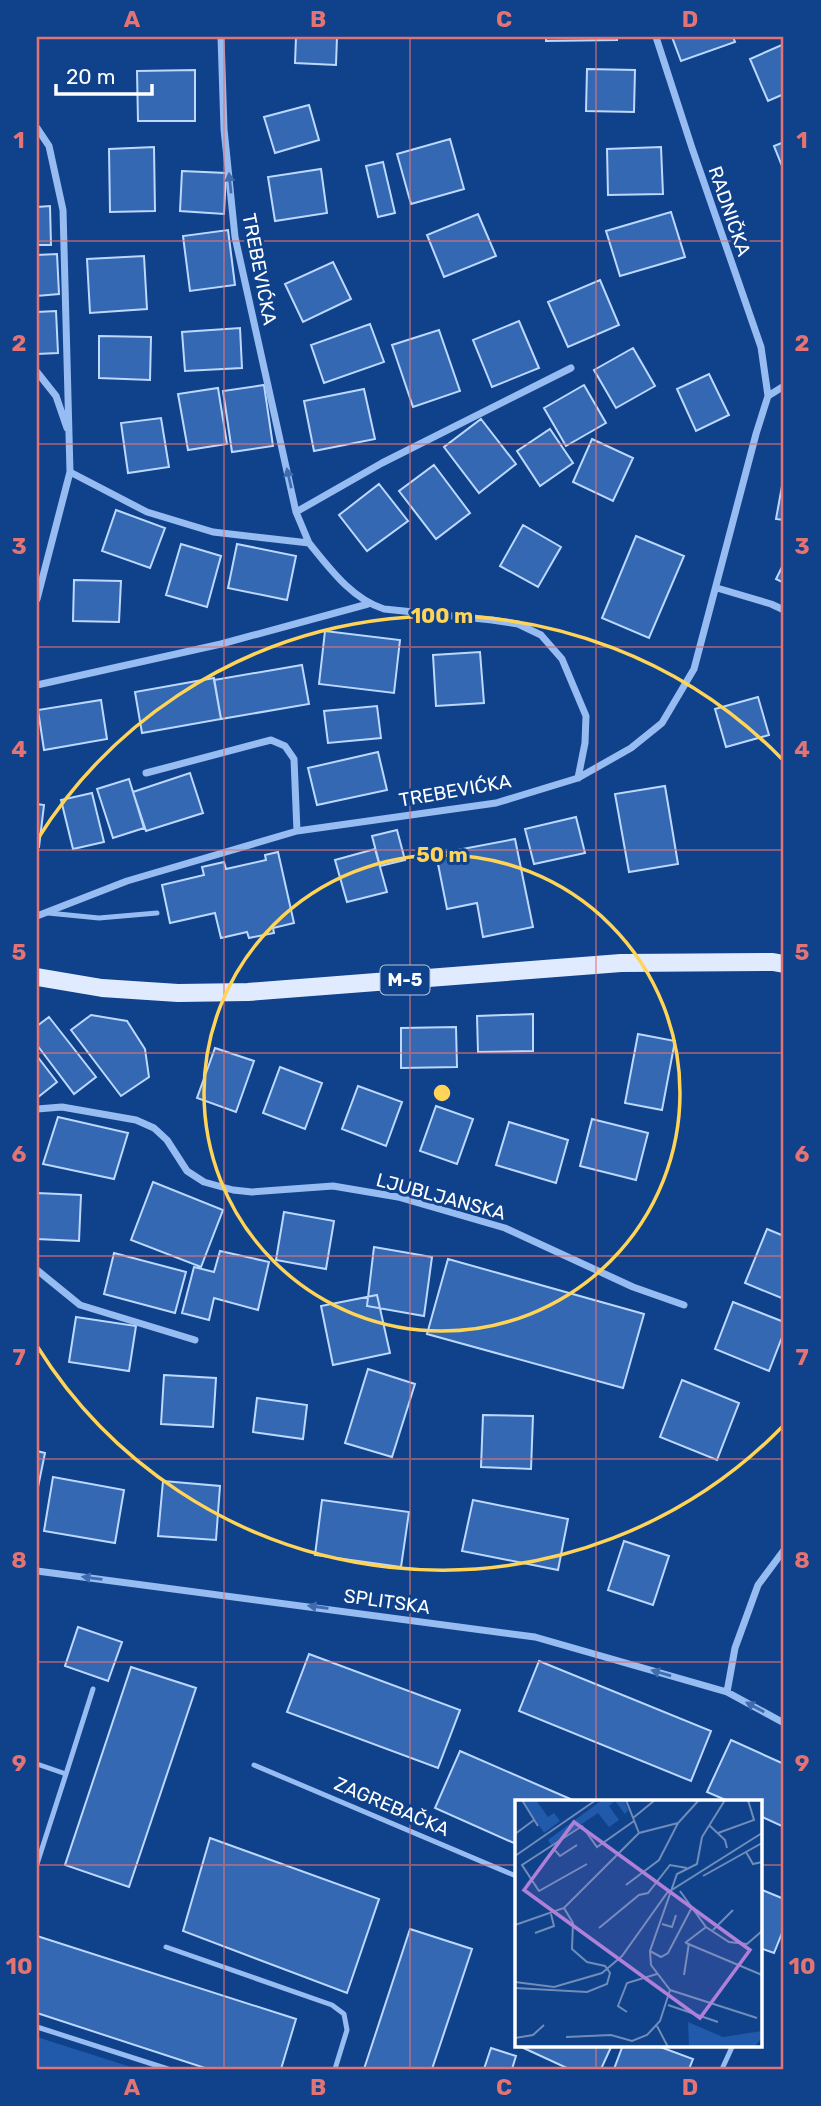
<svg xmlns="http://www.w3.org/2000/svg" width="821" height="2106" viewBox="0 0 821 2106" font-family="Rubik,sans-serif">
	<rect width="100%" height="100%" fill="#10418b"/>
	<path fill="#215aab" d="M37 2037 137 2069H37Z"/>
	<path fill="#3468b3" stroke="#bcd8fd" stroke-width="2" d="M296 37H337L336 65 295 63Z
		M546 37H617V40L546 41Z
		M672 37H733L735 42 681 61Z
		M784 44V94L768 101 750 59Z
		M587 69 635 70 634 112 586 111Z
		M195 70V121H138L137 71Z
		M309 105 319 140 275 153 264 117Z
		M450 139 464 189 411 204 397 154Z
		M784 142V171L774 146Z
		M154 147 155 211 110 212 109 149Z
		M661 147 663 194 608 195 607 149Z
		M383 162 395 213 378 217 366 166Z
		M321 169 327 213 275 221 268 177Z
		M182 171 226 173 224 214 180 211Z
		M50 206 51 245H37V207Z
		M671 212 685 257 620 276 606 231Z
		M478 214 496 256 444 277 427 235Z
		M228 230 235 285 190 291 183 236Z
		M57 254 59 294 37 296V255Z
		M144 256 147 309 90 313 87 259Z
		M333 262 351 299 303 322 285 284Z
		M600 280 619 325 568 347 548 302Z
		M56 311 58 353 37 354V312Z
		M519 321 539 368 492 387 473 340Z
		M370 324 384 362 324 383 311 345Z
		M240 328 242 368 185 371 182 332Z
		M439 330 460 391 413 407 392 345Z
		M99 336 151 337 150 380 99 378Z
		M633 348 655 386 616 408 594 370Z
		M709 374 729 415 696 431 677 389Z
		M264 385 273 446 232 452 223 391Z
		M584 385 606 423 566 446 544 408Z
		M218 388 227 444 188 450 178 394Z
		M364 389 375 439 314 451 304 401Z
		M161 418 169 467 128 473 121 423Z
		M481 419 516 464 479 493 444 447Z
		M550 429 573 463 540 486 517 451Z
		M592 439 633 458 613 501 573 482Z
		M434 465 470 513 436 539 399 491Z
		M784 475V520L776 519Z
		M379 484 408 521 367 551 339 515Z
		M116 510 165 528 150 568 102 551Z
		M523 525 561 547 538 587 500 566Z
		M636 536 684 556 649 638 602 618Z
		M181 544 221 556 207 607 166 595Z
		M237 544 296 556 287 600 228 588Z
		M784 563V583L776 579Z
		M74 580 121 581 119 622 73 621Z
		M325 631 400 640 394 693 319 684Z
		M480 652 484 703 436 706 433 655Z
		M302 665 309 704 221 719 214 680Z
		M214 678 221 719 142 733 135 692Z
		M758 697 769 735 726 747 715 709Z
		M101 700 107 739 44 750 38 710Z
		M377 706 381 738 328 743 324 711Z
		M378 752 387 790 317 805 308 768Z
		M190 773 203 813 146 831 133 792Z
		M129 779 144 828 113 838 97 789Z
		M665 786 678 864 629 872 615 794Z
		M92 793 104 842 73 849 61 800Z
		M37 804 44 805 39 847H37Z
		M576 817 585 853 534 864 525 829Z
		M397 830 405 860 380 866 372 836Z
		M515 839 533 927 483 937 477 903 447 909 436 854Z
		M375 849 387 892 347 902 335 860Z
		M278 852 294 923 273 928 274 933 249 938 247 932 221 938 215 913 170 923 162 885 204 875 202 867 224 862 226 869 266 860 265 855Z
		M533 1014V1051L478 1052 477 1016Z
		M91 1015 127 1021 145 1049 149 1077 121 1096 71 1030Z
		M49 1017 96 1077 74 1094 37 1045V1026Z
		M456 1027 457 1067 401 1068V1028Z
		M638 1034 675 1041 662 1110 625 1103Z
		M215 1048 254 1061 236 1112 197 1098Z
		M37 1056 57 1082 37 1098Z
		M280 1067 322 1083 305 1129 263 1113Z
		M358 1086 402 1102 386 1146 342 1129Z
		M436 1106 473 1119 457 1164 420 1151Z
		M58 1117 128 1133 114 1179 43 1164Z
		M592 1119 648 1133 636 1180 580 1166Z
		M509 1122 568 1140 556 1183 496 1165Z
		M153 1182 223 1210 201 1267 131 1240Z
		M37 1193 81 1195 79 1241 37 1239Z
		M284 1212 334 1221 326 1269 276 1260Z
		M767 1229 784 1236V1299L745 1283Z
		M374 1247 432 1257 424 1316 367 1306Z
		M220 1251 269 1262 258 1310 214 1298 209 1320 182 1313 194 1267 214 1272Z
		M114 1253 186 1272 175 1313 104 1294Z
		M448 1259 644 1314 623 1388 427 1334Z
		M377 1295 390 1353 333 1365 321 1306Z
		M733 1302 784 1322V1332L769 1371 715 1349Z
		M76 1317 136 1326 129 1371 69 1362Z
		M368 1369 415 1384 392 1457 345 1443Z
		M164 1375 216 1378 213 1427 161 1424Z
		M682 1380 739 1403 717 1460 660 1437Z
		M257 1398 307 1405 303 1439 253 1432Z
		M483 1415 533 1416 531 1469 481 1467Z
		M37 1451 45 1453 37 1492Z
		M53 1477 124 1490 115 1543 44 1531Z
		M163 1481 220 1486 216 1540 158 1536Z
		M322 1500 409 1512 401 1567 315 1555Z
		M473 1500 568 1519 558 1570 462 1551Z
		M624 1541 669 1556 653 1605 608 1590Z
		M78 1627 122 1642 108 1681 65 1666Z
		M309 1654 460 1710 438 1768 287 1712Z
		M539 1661 711 1731 691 1781 519 1711Z
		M131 1667 196 1688 129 1887 65 1865Z
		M731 1740 784 1764V1827L760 1816V1801H728L707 1792Z
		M460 1751 575 1801H516V1844L435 1808Z
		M210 1838 379 1899 347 1993 183 1931Z
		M760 1889 784 1899V1928L774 1953 760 1948Z
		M410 1929 472 1949 432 2069H364Z
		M37 1936 296 2019 281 2069H208L37 2013Z
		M517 2045H612L601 2069H569Z
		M623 2045H655L693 2059 689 2069H614Z
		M491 2048 516 2056 512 2069H484Z"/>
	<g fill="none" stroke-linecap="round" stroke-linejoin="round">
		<path stroke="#96bcf2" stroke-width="5" d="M48 913 99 918 157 913
			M37 1764 66 1774 37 1864
			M254 1765 516 1876
			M66 1774 93 1689
			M166 1947 332 2005 344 2014 347 2030 335 2069
			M37 2027 168 2069
			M722 2069 733 2045"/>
		<path stroke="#96bcf2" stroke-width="7" d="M221 37 224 129 235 237 296 512 309 543
			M656 37 692 148 761 347 768 396
			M37 128 49 146 63 210 70 472 37 599
			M37 372 56 396 67 428
			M70 472 147 512 213 532 309 543C330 569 352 599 384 609L492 620 518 624 541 635 562 659 586 716 585 743 578 778
			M296 512 382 463 571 368
			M717 588 771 604 784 610
			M37 685 221 644 368 604
			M146 773 271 740 285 746 294 759 297 831
			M37 916 127 881 297 831 496 803 578 778 631 748 662 723 694 669 756 434 768 396 784 386
			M37 1109 62 1107 136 1120 154 1128 167 1140 187 1171 204 1182 233 1190 252 1192 333 1186 398 1197 505 1228 633 1287 684 1305
			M37 1270 80 1305 195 1340
			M37 1571 535 1637 727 1692 784 1723
			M727 1692 735 1648 758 1585 784 1550"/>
		<path stroke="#e1ebff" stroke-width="18" d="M37 977 102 988 178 993 248 992 621 963 773 962 784 964"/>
	</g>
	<defs><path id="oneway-solid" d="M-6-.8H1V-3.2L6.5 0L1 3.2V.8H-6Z" transform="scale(1.75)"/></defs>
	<g fill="#3f6caf">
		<use href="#oneway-solid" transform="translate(230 183) rotate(-96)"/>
		<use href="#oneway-solid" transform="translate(289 478) rotate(-103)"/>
		<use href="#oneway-solid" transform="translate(92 1578) rotate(-173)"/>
		<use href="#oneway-solid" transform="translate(318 1607) rotate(-172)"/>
		<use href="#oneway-solid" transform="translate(661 1673) rotate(-164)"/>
		<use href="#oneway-solid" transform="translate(755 1707) rotate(-152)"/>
	</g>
	<path fill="none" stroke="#e47373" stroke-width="2" stroke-opacity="0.55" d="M224 37V2069M410 37V2069M596 37V1801M37 241H784M37 444H784M37 647H784M37 850H784M37 1053H784M37 1256H784M37 1459H784M37 1662H784M37 1865H516M760 1865H784M596 2045V2069"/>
	<g fill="none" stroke="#ffd457" stroke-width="3.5">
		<circle cx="442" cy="1093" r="238"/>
		<path d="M782 1427A477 477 0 0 1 37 1346M37 840A477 477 0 0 1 782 759"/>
	</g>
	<g text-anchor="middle" stroke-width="6" stroke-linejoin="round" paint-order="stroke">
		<rect fill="#10418b" stroke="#b7c6dc" stroke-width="2" x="380.5" y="965.5" width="49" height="29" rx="5"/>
		<g font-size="18" font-weight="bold" fill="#fff">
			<text x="405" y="986">M-5</text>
		</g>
		<g font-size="19" fill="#fff" stroke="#10418b">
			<text transform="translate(730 211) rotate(71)" y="7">RADNIČKA</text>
			<text transform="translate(260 269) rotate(79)" y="7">TREBEVIĆKA</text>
			<text transform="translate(455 790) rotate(-10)" y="7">TREBEVIĆKA</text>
			<text transform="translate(441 1196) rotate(15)" y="7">LJUBLJANSKA</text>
			<text transform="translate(387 1601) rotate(8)" y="7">SPLITSKA</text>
			<text transform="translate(392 1806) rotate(23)" y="7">ZAGREBAČKA</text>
		</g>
	</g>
	<g transform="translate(515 1800)">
		<rect width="247" height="247" fill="#10418b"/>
		<path d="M8 0H21L33 17 39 13 45 21 29 33ZM87 0H109L113 10 110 14 100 1 94 6 104 20 94 27 83 13 36 45 33 40ZM173 222 208 237 247 231V238L239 247H174Z" fill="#215aab"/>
		<path fill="none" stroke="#708db9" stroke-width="2" d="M7 0 23 26M111 0 124 33M118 18 140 0M194 25 210 40 212 48M203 33 239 20 233 0M0 34 19 20M38 48 45 56 62 45M231 52 238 64 247 62M0 56 81 0M72 64 24 91 7 65 67 26 82 47 119 21M188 76 247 43M111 85 144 60 163 23 184 0M165 91 191 127 214 142 232 144 247 131M147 124 157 127 161 115M0 125 49 108 124 33 163 23M84 128 124 95 133 93 155 65 172 68M198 130 218 110M20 133 39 126 36 114M170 143 191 127M171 143 247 175M135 151 146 157 153 153 176 109M169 175 174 143M0 182 39 187 87 173 107 156 152 93 247 33M0 188 72 192 92 184 95 173 90 166 72 162 57 149 58 123 49 108M155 190 242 218M153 205 203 222M112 212 103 206 112 183 142 174M142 226 153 247M51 237 96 235 117 241 132 235 145 221 155 190 136 165 135 151 162 74 182 64 187 37 210 0M0 238 18 235 29 225"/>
		<path fill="#b080d9" fill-opacity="0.15" stroke="#b080d9" stroke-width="3.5" d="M59 22 235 150 185 218 9 90Z"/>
		<rect width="247" height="247" fill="none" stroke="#fff" stroke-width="3.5"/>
	</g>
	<circle cx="442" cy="1093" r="10" fill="#ffd457" stroke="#10418b" stroke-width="3.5"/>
	<g font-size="21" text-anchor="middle" font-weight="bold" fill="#ffd457" stroke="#10418b" stroke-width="6" stroke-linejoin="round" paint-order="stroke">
		<text x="442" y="623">100 m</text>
		<text x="442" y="862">50 m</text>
	</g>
	<rect width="821" height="2106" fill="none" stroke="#10418b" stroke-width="77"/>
	<path d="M56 84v10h96v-10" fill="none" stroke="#ffffff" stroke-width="3.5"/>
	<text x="66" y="84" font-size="21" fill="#ffffff" stroke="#10418b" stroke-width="5" paint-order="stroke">20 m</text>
	<rect x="38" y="38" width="744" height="2030" fill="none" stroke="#e47373" stroke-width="2.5"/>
	<g font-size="23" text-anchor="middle" font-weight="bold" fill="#e47373">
		<text x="132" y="27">A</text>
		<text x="318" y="27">B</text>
		<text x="504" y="27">C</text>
		<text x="690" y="27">D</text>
		<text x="19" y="148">1</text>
		<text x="802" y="148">1</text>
		<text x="19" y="351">2</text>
		<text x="802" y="351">2</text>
		<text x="19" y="554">3</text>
		<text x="802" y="554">3</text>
		<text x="19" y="757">4</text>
		<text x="802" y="757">4</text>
		<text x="19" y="960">5</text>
		<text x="802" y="960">5</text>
		<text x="19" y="1162">6</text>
		<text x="802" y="1162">6</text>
		<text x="19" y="1365">7</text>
		<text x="802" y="1365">7</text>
		<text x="19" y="1568">8</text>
		<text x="802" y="1568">8</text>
		<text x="19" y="1771">9</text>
		<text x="802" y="1771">9</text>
		<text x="19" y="1974">10</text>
		<text x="802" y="1974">10</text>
		<text x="132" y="2095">A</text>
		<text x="318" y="2095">B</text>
		<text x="504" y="2095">C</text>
		<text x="690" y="2095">D</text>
	</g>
</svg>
